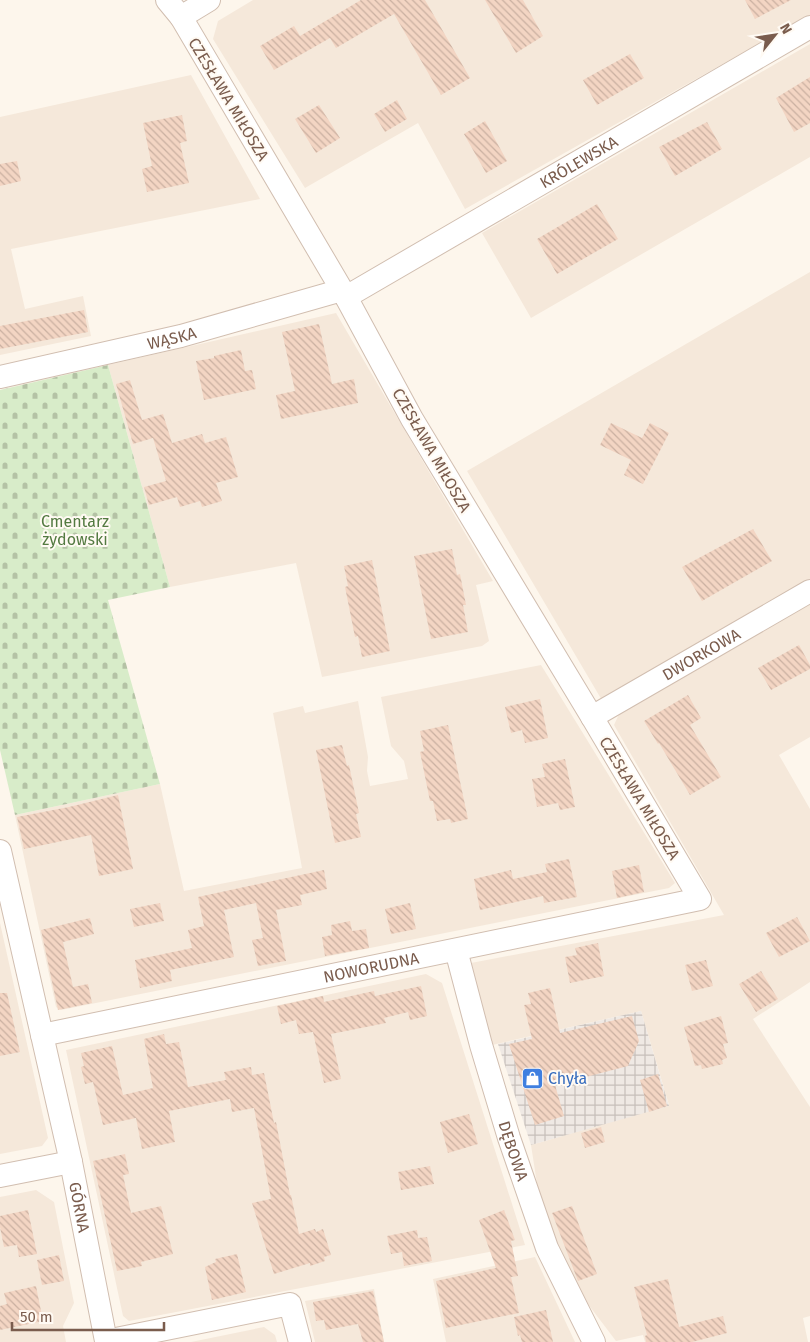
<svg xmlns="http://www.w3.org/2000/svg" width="810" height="1342" viewBox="0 0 810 1342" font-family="'Fira Sans',sans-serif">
	<defs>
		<pattern id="industrial-grid" width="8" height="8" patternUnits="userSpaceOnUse" patternTransform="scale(1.25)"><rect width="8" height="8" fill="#efe9e4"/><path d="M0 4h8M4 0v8" fill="none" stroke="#c7c0bb"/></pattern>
		<pattern id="cemetery-stones" width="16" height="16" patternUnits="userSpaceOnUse" patternTransform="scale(1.25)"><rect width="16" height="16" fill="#d8ecc9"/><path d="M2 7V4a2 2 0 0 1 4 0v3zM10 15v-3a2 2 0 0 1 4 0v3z" fill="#b4c2a5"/></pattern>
		<pattern id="building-back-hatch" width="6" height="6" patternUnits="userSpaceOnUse" patternTransform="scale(1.25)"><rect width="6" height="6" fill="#f3d5c3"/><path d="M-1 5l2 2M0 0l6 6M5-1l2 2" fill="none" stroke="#cab0a1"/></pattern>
	</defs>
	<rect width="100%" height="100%" fill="#fdf6ec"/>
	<path fill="#f5e8da" d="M253 0H810V15L465 209 418 123 305 188 213 39 218 21Z
		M810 44V157L531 318 482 233Z
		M191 75 260 199 11 249 25 309 83 296 91 336 0 355V117Z
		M810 272V580L603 702 467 471Z
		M336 313 493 581 476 585 489 641 482 646 322 677 296 563 170 587 108 365Z
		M810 601V737L779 755 810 809V982L753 1019 810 1107V1316L803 1318 808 1342H645L643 1335 616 1341 572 1283 542 1216 531 1145 669 1105 641 1011 492 1045 471 963 724 915 614 725 620 712Z
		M541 665 675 883 669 888 61 1010 56 1007 15 815 160 784 184 891 302 868 273 713 303 706 305 713 358 701 368 757 367 771 370 786 408 779 404 761 391 746 381 697Z
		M0 923 48 1138 42 1146 0 1154Z
		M426 974 442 983 525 1245 129 1321 123 1316 66 1050Z
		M36 1190 54 1202 74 1303 63 1326 66 1342H0V1197Z
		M535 1257 575 1342H446L433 1279Z
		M374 1289 384 1342H315L305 1301Z
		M264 1327 275 1335 277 1342H191Z"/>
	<path fill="url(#industrial-grid)" d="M641 1011 669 1106 531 1145 498 1044Z"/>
	<path fill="url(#cemetery-stones)" d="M108 365 170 587 108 600 160 784 15 815 0 750V390Z"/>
	<path fill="url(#building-back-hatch)" d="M361 0H425L470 78 441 95 394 14 336 48 330 38 274 70 260 46 294 26 300 36Z
		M485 0H523L543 36 516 53Z
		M745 0H791L755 19Z
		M630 54 644 78 597 105 583 80Z
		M810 77V123L794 132 776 98Z
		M397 100 407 119 385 132 374 114Z
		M319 105 340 138 316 153 295 119Z
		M182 115 187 141 180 143 189 183 147 192 142 169 152 166 143 123Z
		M485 121 507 161 486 173 464 134Z
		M707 122 722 149 675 176 659 147Z
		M17 161 21 181 0 186V164Z
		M597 204 618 239 557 274 537 239Z
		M84 310 88 332 0 349V326Z
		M319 324 332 384 354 379 358 403 281 419 276 395 295 391 282 332Z
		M241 350 245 371 252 370 256 389 204 400 196 361 214 358V356Z
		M130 380 142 420 163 414 172 443 202 434 205 443 226 437 238 477 216 483 222 501 202 507 200 501 180 507 177 497 149 505 144 487 166 481 153 438 133 444 116 384Z
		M611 423 642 438 650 423 669 433 643 484 624 475 631 460 600 445Z
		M753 529 772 561 702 601 682 567Z
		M452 549 457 575 460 574 466 605H463L468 632 431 639 414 556Z
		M372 560 390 651 362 657 358 636 355 637 345 587 348 586 344 566Z
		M799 645 810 665V669L771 690 758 668Z
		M688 695 701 718 690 725 721 777 690 795 659 743 658 744 644 721Z
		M540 699 548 738 525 743 522 730 511 733 505 707Z
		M448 725 468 819 451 823 450 819 437 821 433 801H430L420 752 424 751 420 731Z
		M342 745 347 766 349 765 359 813 356 814 361 837 335 843 316 750Z
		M565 759 575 807 560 810 558 803 537 807 532 779 545 777 542 764Z
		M118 795 133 869 99 876 91 835 24 849 17 817 69 807Z
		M569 859 577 897 544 903 543 896 480 910 474 879 511 870 513 879 547 872 545 864Z
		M639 865 644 892 617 898 612 871Z
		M324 870 327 889 300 895 302 905 276 910 286 961 258 966 252 940 263 938 256 903 224 910 234 957 170 970 172 981 140 988 135 960 192 948 188 930 204 926 198 897Z
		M160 903 164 921 134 927 130 909Z
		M410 903 416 929 391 934 385 909Z
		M797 917 810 941 779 957 766 933Z
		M90 918 94 934 63 942 73 987 88 984 92 1003 58 1010 41 930Z
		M350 921 352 931 366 929 369 948 325 956 322 937 332 935 331 925Z
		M598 943 604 976 570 983 565 957 577 955 575 948Z
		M706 960 713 986 692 991 685 965Z
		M761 971 778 999 756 1012 739 984Z
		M421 986 427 1016 410 1020 408 1012 384 1018 386 1023 331 1034 341 1079 324 1083 313 1032 299 1034 296 1020 281 1024 277 1006 323 996 324 1002 374 991 375 996Z
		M550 988 560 1033 632 1016 639 1041 628 1066 555 1085 564 1116 535 1125 509 1044 532 1039 524 1005 531 1004 528 993Z
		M0 993H7L20 1052 0 1056Z
		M721 1016 728 1043 723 1044 727 1058 722 1060 723 1064 702 1069 701 1065 695 1066 684 1027Z
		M164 1034 166 1044 179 1042 188 1087 226 1080 224 1072 251 1067 252 1075 264 1073 274 1123 276 1122 290 1195H291L299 1234 315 1229 316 1232 323 1229 331 1255 324 1257 325 1261 310 1266V1263L274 1274 252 1203 271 1199 254 1108 232 1112 230 1099 169 1111 175 1142 142 1149 136 1118 103 1125 93 1082 85 1084 81 1067 84 1066 81 1053 112 1046 123 1095 153 1088 144 1039Z
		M658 1074 667 1106 649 1112 640 1080Z
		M469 1114 478 1144 448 1153 440 1122Z
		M601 1127 605 1142 585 1148 581 1133Z
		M125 1154 129 1174 123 1175 131 1213 161 1206 173 1254 141 1262 142 1266 117 1271 93 1161Z
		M430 1166 434 1184 401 1190 398 1172Z
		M572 1206 597 1274 578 1281 552 1213Z
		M28 1210 37 1254 19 1257 17 1245 4 1247 0 1227V1216Z
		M504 1210 515 1240 511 1241 518 1276 511 1277 519 1313 446 1328 436 1281 496 1268 479 1220Z
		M417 1230 418 1238 427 1237 432 1261 404 1266 402 1252 391 1254 387 1236Z
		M237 1254 246 1292 212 1300 205 1267 216 1262 215 1259Z
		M59 1255 64 1281 42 1285 37 1260Z
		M668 1279 679 1327 723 1316 727 1333 692 1342H646L645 1336 647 1335 634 1287Z
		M36 1286 43 1321 0 1330V1306L7 1304 4 1293Z
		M373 1291 384 1342H363L358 1324 326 1330 324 1320 316 1321 313 1302Z
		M546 1310 553 1342H522L520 1335 518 1336 514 1317Z"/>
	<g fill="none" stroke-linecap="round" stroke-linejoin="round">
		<defs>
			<g id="minor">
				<path d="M181 17 209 0"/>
				<path id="s1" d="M346 297 810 27"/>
				<path id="s2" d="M0 377 181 336 342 290"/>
				<path id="s3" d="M592 717 810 591"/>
				<path id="s4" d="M0 851 71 1162 106 1341"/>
				<path id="s5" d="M456 950 481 1045 509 1138 547 1248 594 1342"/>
				<path id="s6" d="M42 1035 700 899 592 717 412 419 346 297 181 17 167 0"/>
				<path d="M0 1176 71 1162"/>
				<path d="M106 1341 290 1304 300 1342"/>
			</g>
		</defs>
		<use href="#minor" stroke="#d1beb0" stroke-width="24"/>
		<use href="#minor" stroke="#fff" stroke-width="22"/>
	</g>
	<defs>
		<symbol id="shop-square" viewBox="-11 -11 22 22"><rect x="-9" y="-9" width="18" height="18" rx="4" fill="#3f7fe0" stroke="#fffaf3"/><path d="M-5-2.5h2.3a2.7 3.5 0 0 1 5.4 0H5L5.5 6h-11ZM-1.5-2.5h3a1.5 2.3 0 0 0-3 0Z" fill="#fff"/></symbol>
	</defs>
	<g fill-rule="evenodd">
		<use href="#shop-square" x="520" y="1066" width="25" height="25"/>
	</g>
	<g text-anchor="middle" stroke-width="4" stroke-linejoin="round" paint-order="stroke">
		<g font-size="16" fill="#7a5c4d" stroke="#fffaf3">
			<text transform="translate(229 99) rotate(59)" y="6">CZESŁAWA MIŁOSZA</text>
			<text dy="6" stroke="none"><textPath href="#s1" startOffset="269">KRÓLEWSKA</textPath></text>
			<text dy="6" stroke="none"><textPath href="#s2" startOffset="176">WĄSKA</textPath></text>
			<text transform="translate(432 450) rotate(60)" y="6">CZESŁAWA MIŁOSZA</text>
			<text dy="6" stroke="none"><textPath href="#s3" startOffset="126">DWORKOWA</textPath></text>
			<text transform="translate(640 798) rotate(59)" y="6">CZESŁAWA MIŁOSZA</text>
			<text dy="6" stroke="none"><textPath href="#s6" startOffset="336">NOWORUDNA</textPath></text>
			<text dy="6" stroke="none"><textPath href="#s5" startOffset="209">DĘBOWA</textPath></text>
			<text dy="6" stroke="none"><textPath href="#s4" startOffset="365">GÓRNA</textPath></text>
		</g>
		<g font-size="16" fill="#537a41" stroke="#fffaf3">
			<text x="75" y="527">Cmentarz<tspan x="75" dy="18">żydowski</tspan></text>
		</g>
		<g font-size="16" fill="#366cbe" stroke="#fffaf3" text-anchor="start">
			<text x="548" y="1084">Chyła</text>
		</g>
	</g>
	<g transform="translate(775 35) rotate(60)" stroke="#fffaf3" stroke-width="4" paint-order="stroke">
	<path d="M0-4L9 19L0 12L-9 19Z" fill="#7a5c4d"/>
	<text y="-8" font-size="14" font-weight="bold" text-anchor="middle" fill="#7a5c4d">N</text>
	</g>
	<path d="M12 1322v8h152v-8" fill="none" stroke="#7a5c4d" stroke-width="2.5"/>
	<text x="20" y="1322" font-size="15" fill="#7a5c4d" stroke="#fffaf3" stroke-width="4" paint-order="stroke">50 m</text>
</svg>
